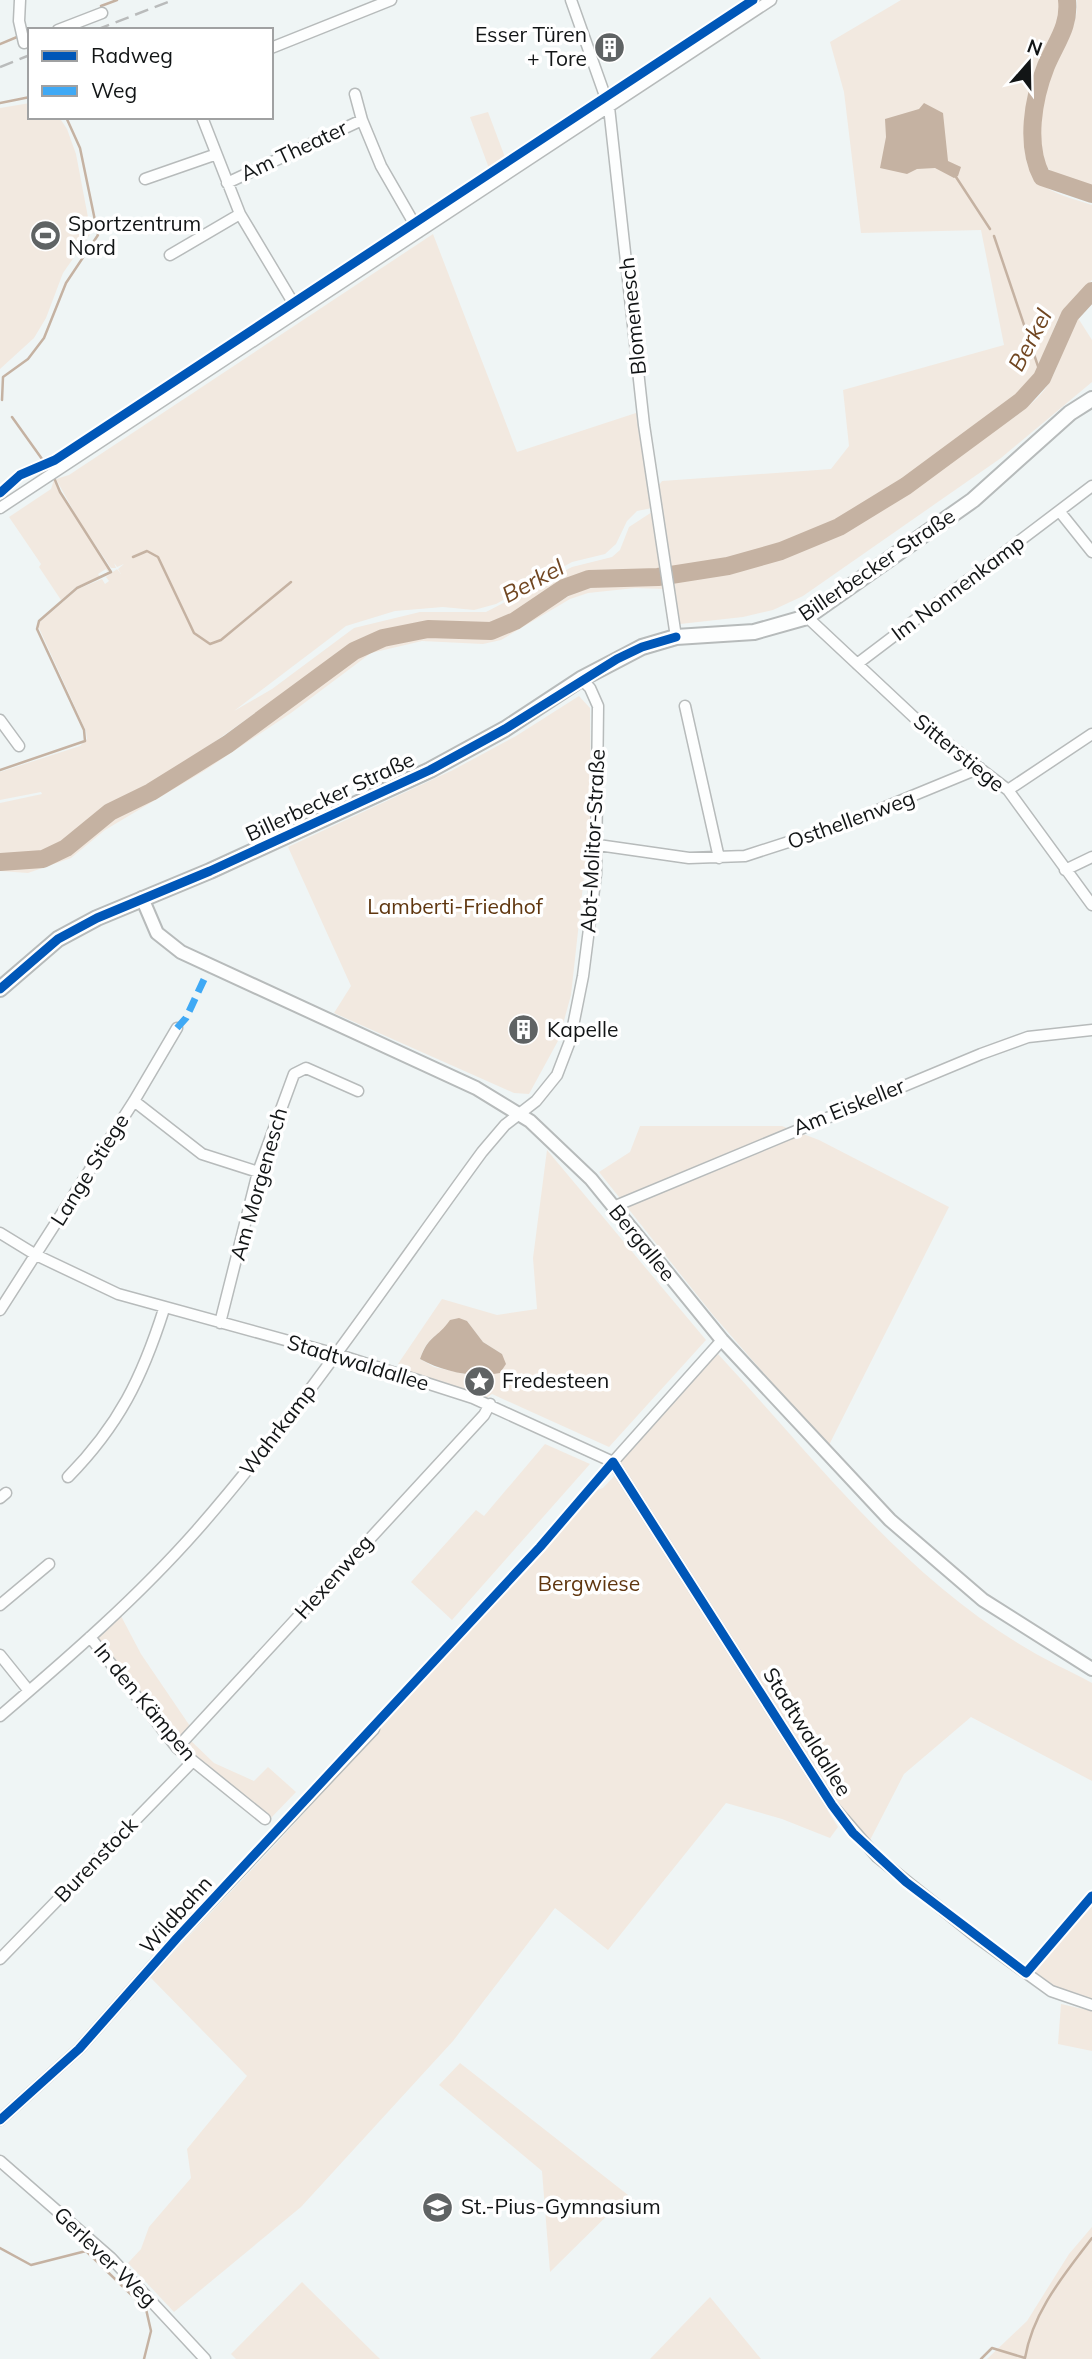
<svg xmlns="http://www.w3.org/2000/svg" width="1092" height="2359" viewBox="0 0 1092 2359" font-family="Mulish,sans-serif">
	<rect width="100%" height="100%" fill="#eff5f5"/>
	<path fill="#f2e9e0" fill-rule="evenodd" d="M901 0H1061C1066 23 1045 45 1037 65 1027 91 1014 160 1037 181 1052 194 1074 199 1092 205V280L1058 319 1034 376 1024 389 894 486 852 512 780 546 733 559 671 569 659 485 662 481 831 469 849 446 843 390 1004 345 981 230 861 233 844 92 830 42Z
		M1077 0H1092V189C1079 184 1063 181 1052 172 1028 153 1044 90 1055 65 1064 43 1079 25 1077 0Z
		M30 103V117H59L67 129 76 154 91 233 63 273 46 318 34 338 0 369V108Z
		M488 112 506 160 490 171 470 117Z
		M433 234 517 452 639 412 652 508 637 511 627 521 616 544 605 554 572 562 496 604 474 610 443 607 395 611 346 626 234 711 272 689 354 628 420 612H486L572 567 612 557 620 550 629 527 652 512 661 570 590 573 558 586 509 616 482 625 421 623 363 637 210 745 140 790 104 808 63 842 38 855H0V803L42 794 41 792 0 800V772L80 746 87 739 86 731 39 628V623L78 589 102 579 105 584 109 581 106 577 117 569 121 574 118 569 124 564 117 567 114 563 116 568H111L86 531 109 569 108 572 106 569 98 574 100 577 76 587 61 600 39 567 41 564 9 517 51 489 54 480 59 492 78 519 56 479 69 475Z
		M1078 318 1092 340V382L1001 458 803 596 773 610 743 617 680 624 673 581C799 567 870 523 969 449 992 431 1021 416 1041 394 1060 373 1062 342 1078 318Z
		M663 582 664 589 635 588 588 593 570 599 501 640 483 644 422 641 371 653 291 713 204 771 105 830 71 858 28 873 0 871V869H28L70 852 102 825 147 802 249 736 368 649 421 636 483 638 499 635 580 590 613 584Z
		M579 696 590 708 591 813 571 995 559 1039 529 1094 514 1093 334 1013 351 986 288 847 453 770 516 736Z
		M640 1126H782L819 1140 949 1207 828 1447 713 1315 599 1172 630 1152Z
		M547 1150 706 1340 609 1447 492 1394 485 1399 402 1372 408 1368 398 1364 442 1299 497 1315 537 1309 533 1258ZM467 1321 483 1342 502 1354 469 1375 434 1367 420 1359C427 1335 444 1329 467 1321Z
		M718 1354C813 1457 903 1576 1026 1648 1047 1661 1070 1671 1092 1683V1781L971 1717 904 1774 868 1844 834 1804 618 1459Z
		M545 1444 590 1464 452 1620 411 1582 476 1510 484 1516Z
		M617 1473 838 1827 830 1838 782 1819 726 1803 608 1950 555 1908 453 2041 301 2207 174 2312 128 2263 141 2249 149 2227 191 2178 187 2149 247 2076 150 1977 277 1843 594 1491 603 1488Z
		M121 1616 141 1654 194 1732 189 1739 214 1763 254 1781 268 1767 296 1792 269 1820 196 1762 95 1637Z
		M1092 1906V2002L1063 1992 1032 1971Z
		M1061 2004 1092 2011V2051L1058 2044Z
		M460 2063 628 2195 550 2272 542 2171 439 2085Z
		M1092 2227V2359H987L1027 2321 1069 2254Z
		M302 2282 380 2359H236L231 2354Z
		M710 2297 761 2359H650Z"/>
	<path fill="#c5b2a2" d="M924 103 943 113 948 161 961 167 958 176 954 178 935 168 917 169 907 174 880 168 886 137 885 119 919 109Z
		M459 1318 467 1321 483 1342 502 1354 506 1364 500 1373C473 1378 444 1372 420 1359 429 1334 437 1339 450 1320Z"/>
	<g fill="none" stroke-linecap="round" stroke-linejoin="round">
		<path stroke="#c5b2a2" stroke-width="2.5" d="M101 6 117 0
			M0 44 17 37
			M0 103 30 97
			M956 177 990 229
			M994 236 1042 378
			M2 400 3 377 28 359 44 338 66 283 98 235 80 148 66 117
			M12 417 42 459
			M133 557 147 551 158 557 194 633 210 644 221 640 291 582
			M0 770 85 741 84 730 37 629 39 621 77 588 111 572 60 492 55 480
			M0 2248 31 2265 86 2251 146 2309 151 2331 144 2359
			M981 2359 992 2348 1025 2358C1033 2311 1064 2275 1092 2238"/>
		<path stroke="#c5b2a2" stroke-width="18" d="M1067 0C1070 26 1056 42 1046 66 1033 99 1025 145 1042 177L1092 194
			M0 862 43 859 66 848 110 812 151 792 228 744 354 651 383 638 428 629 491 631 515 621 564 588 589 579 658 577 728 566 781 551 839 527 906 486 1021 401 1042 378 1070 315 1092 291"/>
		<defs>
			<path id="minor" d="M20 0 19 21 24 43 30 41
				M571 0 609 107 644 425 676 637
				M58 30 102 13
				M271 48 391 0
				M355 94 362 120
				M202 117 240 214 298 311
				M145 179 214 155
				M227 183 362 120 381 166 419 232
				M170 255 240 214
				M0 508 771 0
				M1060 512 1092 552
				M807 617 917 720 1008 790 1092 905
				M857 664 1092 486
				M685 706 719 858
				M0 720 19 746
				M1008 790 1092 734
				M598 845 689 858 745 856 844 824 980 768
				M1065 870 1092 857
				M134 1101 202 1154 258 1172
				M613 1207 981 1054 1028 1037 1092 1030
				M0 1233 36 1255 118 1294 336 1354 473 1398 613 1462 832 1805 877 1857 975 1936 1051 1991 1092 2005
				M0 1310 134 1101 177 1028
				M220 1323 258 1172 294 1074 306 1068 358 1091
				M613 1462 722 1340
				M68 1477C119 1425 142 1378 164 1309
				M0 1498 6 1493
				M0 1605 49 1564
				M90 1637 177 1748 265 1819
				M0 1655 29 1691
				M0 1716C69 1657 137 1598 197 1530 301 1411 389 1279 482 1152L505 1125 536 1101 557 1075 570 1041 583 976 596 874 598 706 590 688 581 679
				M177 1748 484 1415 490 1404
				M0 1959 193 1761
				M0 2120 79 2049 177 1938 374 1729
				M0 2161 111 2258 205 2359"/>
			<path id="tertiary" d="M142 898 157 933 181 952 476 1088 530 1121 591 1179 722 1340 890 1520 983 1600 1092 1669"/>
			<path id="secondary" d="M0 989 58 939 97 918 210 871 430 770 505 729 581 679 642 647 676 637 754 632 807 617 973 500 1070 413 1092 399"/>
		</defs>
		<use href="#minor" stroke="#b7bbbb" stroke-width="13"/>
		<use href="#tertiary" stroke="#b7bbbb" stroke-width="16"/>
		<use href="#secondary" stroke="#b7bbbb" stroke-width="18"/>
		<use href="#minor" stroke="#fdfefe" stroke-width="10"/>
		<use href="#tertiary" stroke="#fdfefe" stroke-width="12"/>
		<use href="#secondary" stroke="#fdfefe" stroke-width="14"/>
		<path stroke="#b9bbbb" stroke-width="2.5" stroke-dasharray="14 7" stroke-linecap="butt" d="M96 30 173 0
			M0 67 30 55"/>
		<path stroke="#3fa9f5" stroke-width="7" stroke-dasharray="14 7" stroke-linecap="butt" d="M177 1028 186 1018 207 973"/>
		<defs>
			<path id="cycleway" d="M0 493 20 475 55 460 753 0
				M0 989 58 939 97 918 210 871 430 770 505 729 617 659 642 647 676 637
				M0 2120 79 2049 177 1938 540 1547 613 1462 832 1805 853 1833 906 1882 1026 1973 1092 1896"/>
		</defs>
		<use href="#cycleway" stroke="#fff" stroke-width="13"/>
		<use href="#cycleway" stroke="#0057b8" stroke-width="9"/>
	</g>
	<defs>
		<symbol id="building-disc" viewBox="-11 -11 22 22"><circle r="9.5" fill="#5f6364" stroke="#fff"/><path d="M-4-6H4V6H1V3H-1V6H-4ZM-2.5-4.3h1.7v1.8h-1.7ZM.8-4.3h1.7v1.8H.8ZM-2.5-1h1.7V.8h-1.7ZM.8-1h1.7V.8H.8Z" fill="#fff"/></symbol>
		<symbol id="stadium-disc" viewBox="-11 -11 22 22"><circle r="9.5" fill="#5f6364" stroke="#fff"/><path d="M0-5a6.5 5 0 1 0 0 10a6.5 5 0 1 0 0-10ZM-3.5-1.8h7v3.6h-7Z" fill="#fff"/></symbol>
		<symbol id="sight-disc" viewBox="-11 -11 22 22"><circle r="9.5" fill="#5f6364" stroke="#fff"/><path d="M0-6L1.8-2.2L6-1.7L2.9 1.2L3.7 5.4L0 3.3L-3.7 5.4L-2.9 1.2L-6-1.7L-1.8-2.2Z" fill="#fff"/></symbol>
		<symbol id="school-disc" viewBox="-11 -11 22 22"><circle r="9.5" fill="#5f6364" stroke="#fff"/><path d="M0-5L7-2L0 1L-7-2ZM-4 1L0 2.5L4 1V4Q0 6-4 4Z" fill="#fff"/></symbol>
	</defs>
	<g fill-rule="evenodd">
		<use href="#building-disc" x="592" y="30" width="35" height="35"/>
		<use href="#stadium-disc" x="28" y="218" width="35" height="35"/>
		<use href="#building-disc" x="506" y="1012" width="35" height="35"/>
		<use href="#sight-disc" x="462" y="1364" width="35" height="35"/>
		<use href="#school-disc" x="420" y="2190" width="35" height="35"/>
	</g>
	<g text-anchor="middle" stroke-width="7" stroke-linejoin="round" paint-order="stroke">
		<g font-size="21" fill="#121516" stroke="#fff" text-anchor="start">
			<text x="587" y="42" text-anchor="end">Esser Türen<tspan x="587" dy="24">+ Tore</tspan></text>
			<text x="68" y="231">Sportzentrum<tspan x="68" dy="24">Nord</tspan></text>
			<text x="547" y="1037">Kapelle</text>
			<text x="502" y="1388">Fredesteen</text>
			<text x="461" y="2214">St.-Pius-Gymnasium</text>
		</g>
		<g font-size="21" fill="#121516" stroke="#fff">
			<text transform="translate(294 151) rotate(-25)" y="7">Am Theater</text>
			<text transform="translate(633 316) rotate(-96)" y="7">Blomenesch</text>
			<text transform="translate(877 565) rotate(-34)" y="7">Billerbecker Straße</text>
			<text transform="translate(958 588) rotate(-37)" y="7">Im Nonnenkamp</text>
			<text transform="translate(959 753) rotate(39)" y="7">Sitterstiege</text>
			<text transform="translate(330 797) rotate(-25)" y="7">Billerbecker Straße</text>
			<text transform="translate(851 820) rotate(-20)" y="7">Osthellenweg</text>
			<text transform="translate(593 841) rotate(-87)" y="7">Abt-Molitor-Straße</text>
			<text transform="translate(849 1107) rotate(-22)" y="7">Am Eiskeller</text>
			<text transform="translate(90 1170) rotate(-58)" y="7">Lange Stiege</text>
			<text transform="translate(259 1184) rotate(-74)" y="7">Am Morgenesch</text>
			<text transform="translate(642 1243) rotate(51)" y="7">Bergallee</text>
			<text transform="translate(358 1363) rotate(17)" y="7">Stadtwaldallee</text>
			<text transform="translate(278 1430) rotate(-52)" y="7">Wahrkamp</text>
			<text transform="translate(334 1577) rotate(-48)" y="7">Hexenweg</text>
			<text transform="translate(145 1702) rotate(50)" y="7">In den Kämpen</text>
			<text transform="translate(807 1732) rotate(58)" y="7">Stadtwaldallee</text>
			<text transform="translate(96 1860) rotate(-46)" y="7">Burenstock</text>
			<text transform="translate(176 1915) rotate(-48)" y="7">Wildbahn</text>
			<text transform="translate(105 2257) rotate(44)" y="7">Gerlever Weg</text>
		</g>
		<g font-size="21" fill="#5f360f" stroke="#fff">
			<text x="455" y="914">Lamberti-Friedhof</text>
			<text x="589" y="1591">Bergwiese</text>
		</g>
		<g font-size="23" font-style="italic" fill="#714722" stroke="#fff">
			<text transform="translate(1030 340) rotate(-62)" y="8">Berkel</text>
			<text transform="translate(533 581) rotate(-28)" y="8">Berkel</text>
		</g>
	</g>
	<rect x="28" y="28" width="245" height="91" fill="#ffffff" stroke="#a0a1a2" stroke-width="2"/>
	<rect x="42" y="51" width="35" height="10" fill="#0057b8" stroke="#a0a1a2" stroke-width="2"/>
	<text x="91" y="63" font-size="21" fill="#121516">Radweg</text>
	<rect x="42" y="86" width="35" height="10" fill="#3fa9f5" stroke="#a0a1a2" stroke-width="2"/>
	<text x="91" y="98" font-size="21" fill="#121516">Weg</text>
	<g transform="translate(1029 63) rotate(20)" stroke="#ffffff" stroke-width="5" paint-order="stroke">
	<path d="M0-5L12 26L0 18L-12 26Z" fill="#121516"/>
	<text y="-10" font-size="19" font-weight="bold" text-anchor="middle" fill="#121516">N</text>
	</g>
</svg>
